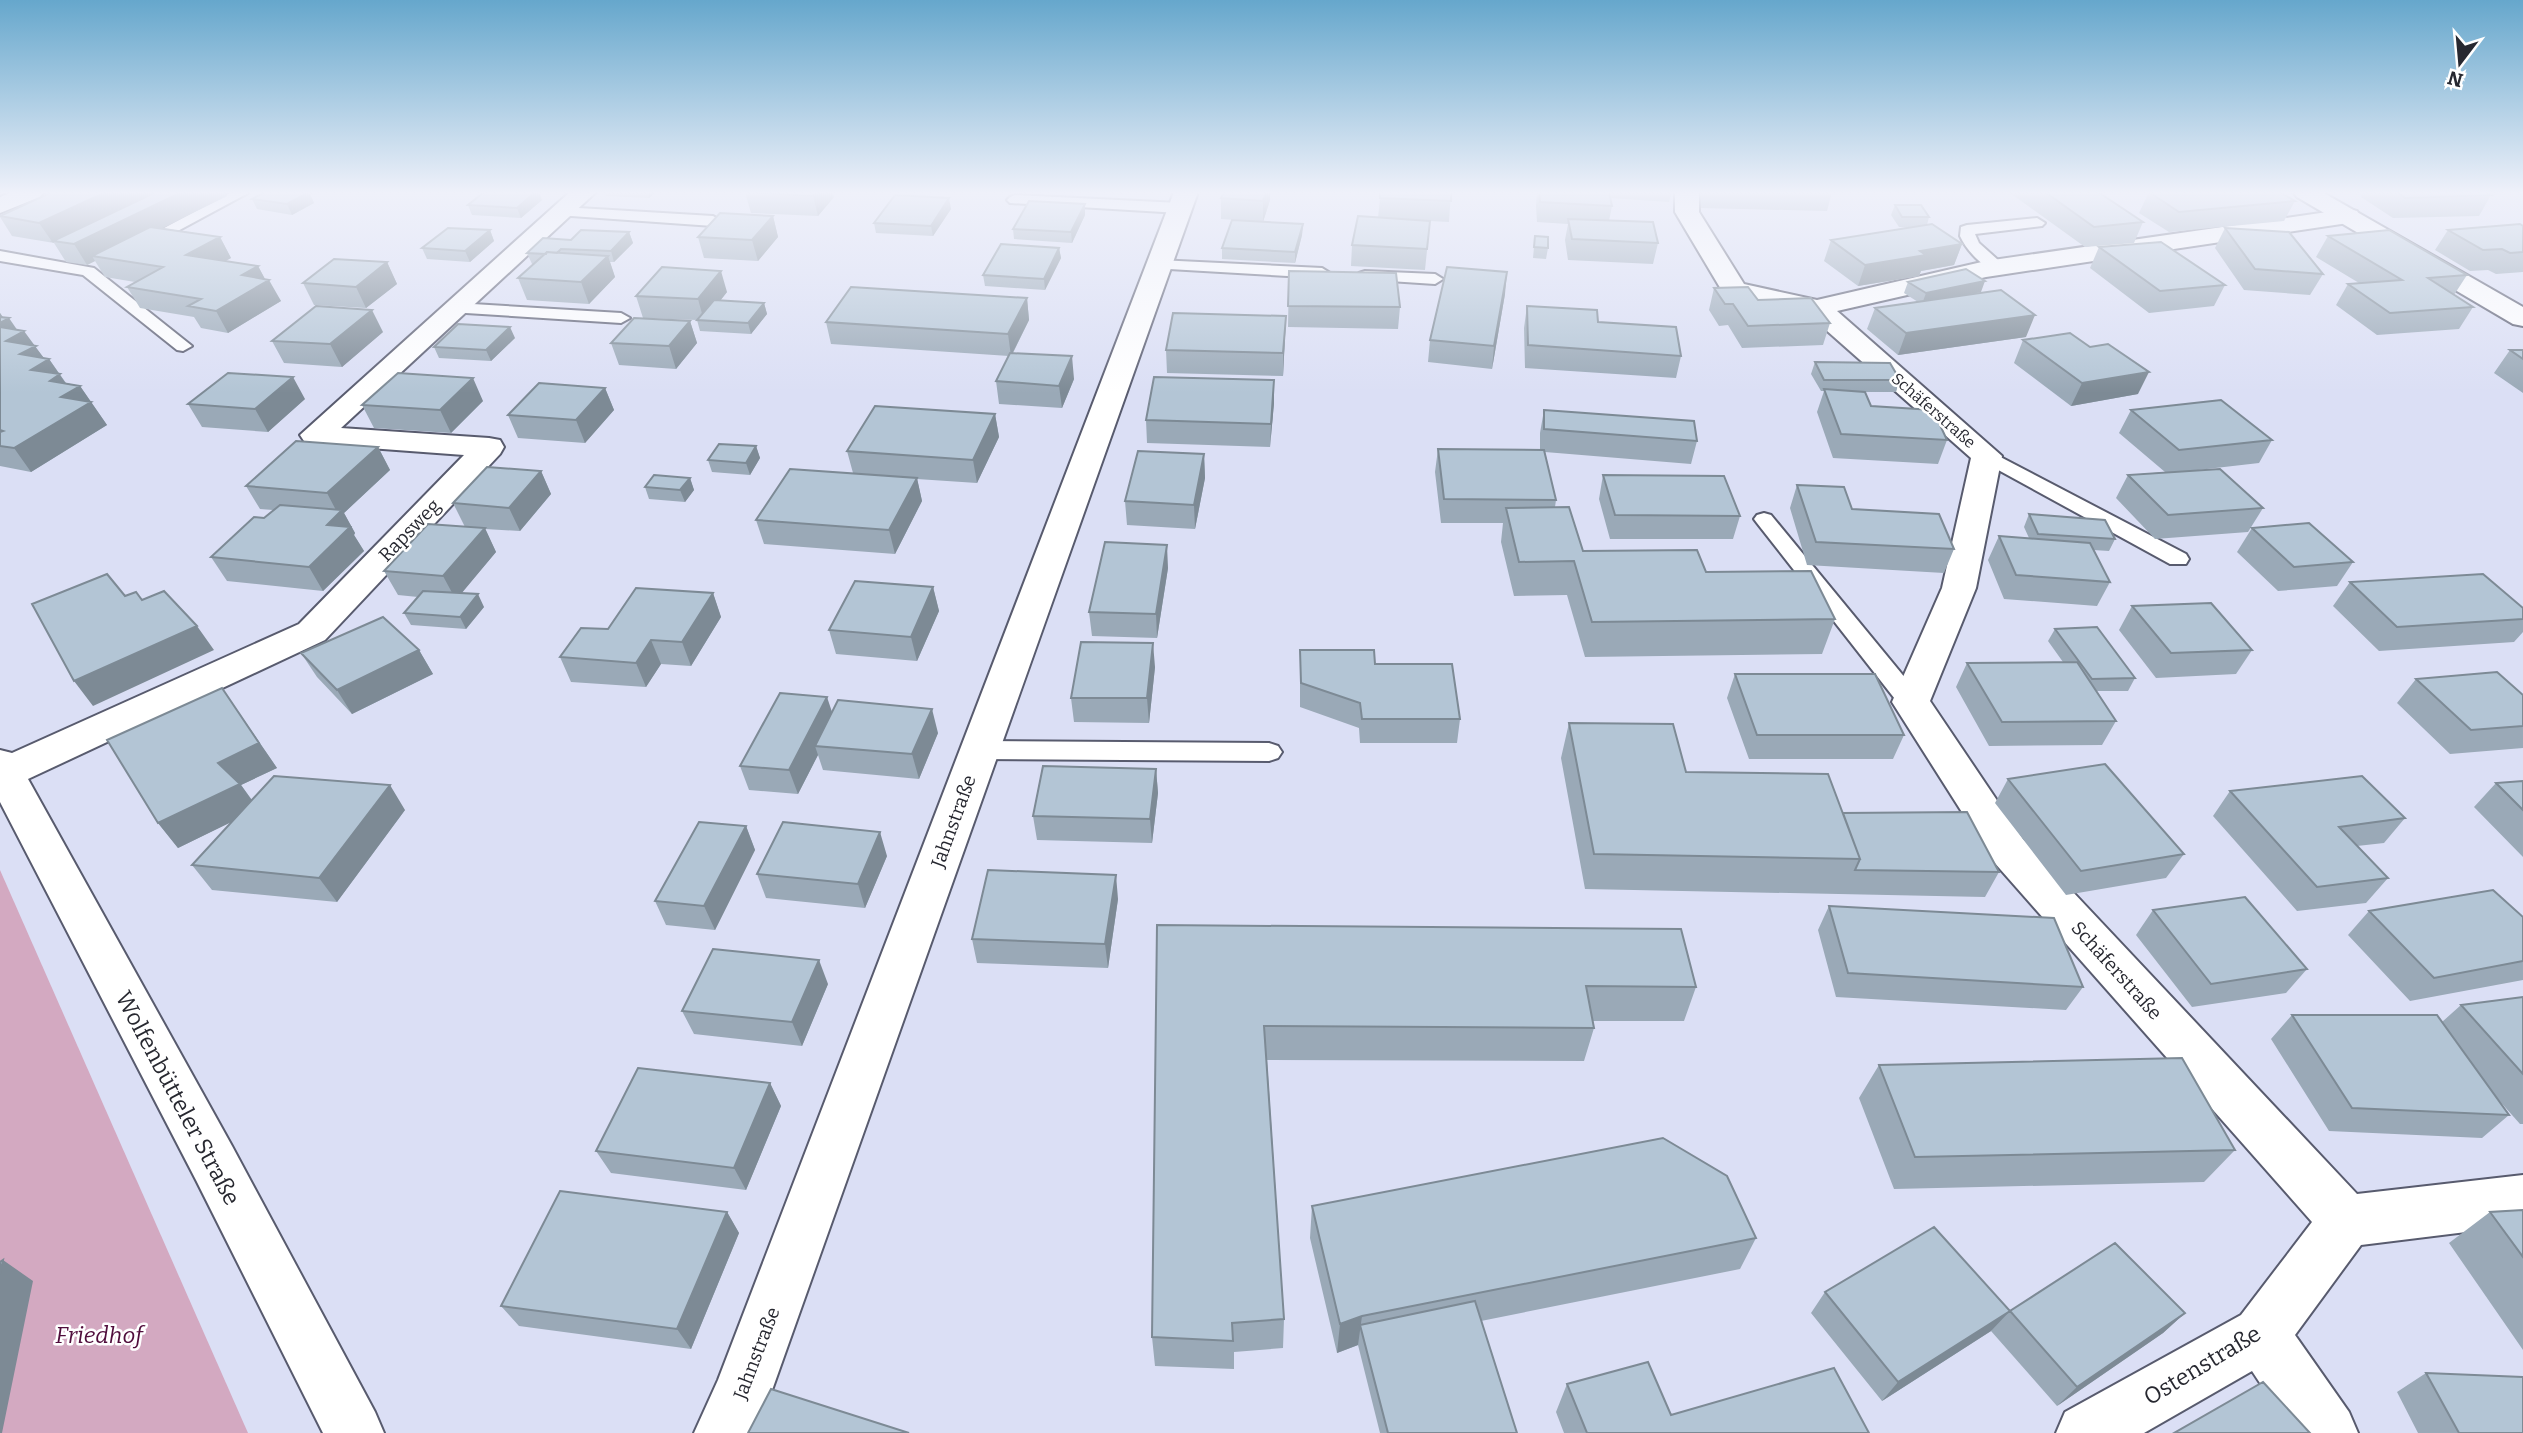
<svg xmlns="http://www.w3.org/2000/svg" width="2523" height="1433" viewBox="0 0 2523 1433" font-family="Bitter,serif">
	<rect width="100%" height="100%" fill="#dbdff5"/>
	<path fill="#d3a9c1" d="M0 870 248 1433H0Z"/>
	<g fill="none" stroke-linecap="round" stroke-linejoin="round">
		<defs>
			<path id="service" d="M232 192H250L148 247 142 249 134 244Z
				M1015 195 1180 203 1188 208 1180 213 1010 203 1007 200 1010 197Z
				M562 207 713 216 721 221 713 226 557 215 554 212Z
				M2037 218 2045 223 2042 226 1975 234 1979 243 2007 268 1999 273C1984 269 1966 250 1960 236L1961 227 1967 225Z
				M0 251 94 268 192 346 183 351 177 350 83 275 0 261Z
				M1158 260 1322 268 1330 273 1322 278 1152 268 1150 265 1152 262Z
				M1365 271 1435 274 1443 279 1435 284 1359 279 1357 276 1359 273Z
				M456 303 621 313 630 318 621 323 450 312 448 308 450 304Z
				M1987 450 2186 554 2189 559 2186 564H2170L1980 460 1977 456 1980 452Z
				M1764 513 1771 515 1920 696 1923 702 1920 708 1911 710 1902 708 1757 523 1754 519 1757 515Z
				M979 741 1269 743 1278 746 1282 752 1278 758 1269 761 979 759 970 756 966 750 970 744Z"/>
			<path id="minor" d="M12 192H44L40 197 0 213V197Z
				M570 192H596L341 428 489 438 500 440 504 447 500 454 325 640 28 779 232 1146 375 1412 384 1433H323L196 1180 0 802V750L12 753 299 624 464 455 315 444 304 441 300 435Z
				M1174 192H1198L771 1393 754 1433H694L718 1380Z
				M1675 192H1699V212L1744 284 1817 300 1986 261 2348 209 2357 211 2360 216 2357 221 2348 223 1986 277 1837 311 2002 456 1976 588 1930 701 2023 839 2357 1194 2523 1175V1225L2361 1245 2295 1335 2349 1412 2358 1433H2293L2252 1371 2144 1433H2056L2065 1412 2241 1315 2312 1222 1993 861 1892 702 1942 588 1971 458 1808 314 1725 296 1675 212Z"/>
			<path id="tertiary" d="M2293 192H2322L2523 307V326L2513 324 2297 197Z"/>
		</defs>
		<use href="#service" stroke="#585b6e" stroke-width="4"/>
		<use href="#minor" stroke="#585b6e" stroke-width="4"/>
		<use href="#tertiary" stroke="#585b6e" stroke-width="4"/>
		<use href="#service" fill="#fff" fill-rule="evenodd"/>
		<use href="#minor" fill="#fff" fill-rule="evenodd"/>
		<use href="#tertiary" fill="#fff" fill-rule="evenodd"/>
	</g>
	<path fill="#9aa9b7" d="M265 192H319L313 195 310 194 314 203 292 215 257 209 252 199Z
		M605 192H656L649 198 606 196Z
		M745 192 834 197 818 216 751 213Z
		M1057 192H1124L1123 194Z
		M1224 192H1270V200L1263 222 1221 219V198Z
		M1451 192 1449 222 1430 221 1425 270 1351 266 1352 245 1378 218 1380 198Z
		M1537 192H1672L1669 202 1610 198 1612 206 1609 221 1658 243 1653 264 1568 260 1565 240 1568 224 1537 222 1536 205Z
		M1700 192H1832L1827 211 1701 208Z
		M2011 192H2098L2143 222 2134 243 2085 247 2010 193Z
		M2149 192 2295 201 2284 221 2169 232 2139 213Z
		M2364 192H2486L2491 195 2479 216 2393 218 2361 197Z
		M227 196 162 228 220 237 231 258 225 261 258 266 265 279 281 301 228 333 201 328 194 317 140 308 127 287 135 282 105 277 95 261 87 265 66 262 54 243 12 236 0 217V215Z
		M542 200 521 218 472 215 468 205Z
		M1085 204V215L1072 243 1014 239 1013 229Z
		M1895 205 1929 217 1927 225 1962 244 1954 265 1921 271 1919 276 1858 286 1824 261 1831 240 1910 228 1899 227 1891 215Z
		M951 209 933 236 876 233 874 223Z
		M773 216 778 237 758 261 704 258 698 237Z
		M1303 224 1302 235 1295 263 1222 259V248Z
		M2523 226V272L2496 274 2488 270 2470 271 2435 250 2448 230Z
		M2225 228 2323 274 2310 295 2244 290 2215 248Z
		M490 230 494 241 470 262 427 259 422 248Z
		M629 232 633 243 614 262H610L615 277 589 304 527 300 518 278 535 264H532L527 253 571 240Z
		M1535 236 1548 248 1546 259 1533 258Z
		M2328 236 2467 275 2454 295 2473 307 2459 329 2377 335 2336 305 2348 284 2359 283 2316 257Z
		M2099 247 2225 285 2214 306 2149 313 2090 268Z
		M1059 248 1061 258 1045 290 985 286 983 275Z
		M387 262 397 284 366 308 314 305 303 283Z
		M1289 271 1400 307 1398 329 1288 327Z
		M1908 282 1981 292 1963 296 2026 337 1898 355 1867 329 1875 308 1918 302 1904 293Z
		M1714 288 1830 323 1823 345 1742 348 1728 325 1719 326 1709 310Z
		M727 292 720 301 764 303 767 314 751 334 700 331 697 320 643 318 636 296Z
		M1505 294 1492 369 1428 362 1430 340Z
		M1027 298 1029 320 1013 353 1074 379 1062 408 999 404 996 381 1009 356 831 344 826 322Z
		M1527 306 1598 322 1681 356 1676 378 1525 368 1524 328Z
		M0 313 3 317 34 346 44 358 49 359 66 383 80 386 107 425 31 472 0 466Z
		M1286 316 1283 376 1167 373 1166 350Z
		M690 321 697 343 676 369 619 365 611 343Z
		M383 332 342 367 284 363 272 341Z
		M515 338 491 361 439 358 434 347Z
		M2023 340 2138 394 2071 406 2014 363Z
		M2510 350H2523V393L2494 373Z
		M1815 362 1900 380 1896 392H1862L1871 406 1947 440 1938 464 1833 458 1817 412 1824 391H1821L1811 374Z
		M1274 380V403L1270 447 1147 443 1146 420Z
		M605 388 614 410 585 443 518 438 508 415Z
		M305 399 268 432 202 427 188 404Z
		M483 401 451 433 374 428 362 405Z
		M1544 410 1697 441 1691 464 1545 452 1556 500 1555 507 1583 551 1706 572 1835 619 1822 654 1585 657 1567 595 1514 596 1501 542 1503 523H1441L1435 472 1438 449 1540 450V433Z
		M2131 410 2272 440 2259 463 2198 470 2263 508 2248 532 2155 539 2116 498 2128 475 2165 472 2119 433Z
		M995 414 999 437 977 483 917 479 922 501 895 554 764 544 756 520 853 473 847 451Z
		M756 446 760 458 750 475 712 472 708 460Z
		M378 447 390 470 344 513 355 533 354 535 364 551 323 591 227 581 211 557 264 518 273 510 260 509 246 486Z
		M1204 454 1205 478 1195 529 1127 525 1125 501Z
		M541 471 551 494 520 531 485 529 496 552 461 593 484 607 466 629 411 625 404 613 418 597 398 595 384 571 465 527 453 503Z
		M1603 475 1740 516 1733 539H1610L1599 499Z
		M690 478 694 490 685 502 649 499 645 487Z
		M1797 485 1852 509 1954 549 1944 573 1807 565 1790 508Z
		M2029 514 2115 539 2109 551 2093 550 2110 582 2097 606 2004 599 1988 560 1999 536 2029 538 2024 527Z
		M2252 528 2353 562 2337 586 2278 591 2237 552Z
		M1168 568 1157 638 1092 636 1089 612Z
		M2350 582 2523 608V632L2514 642 2379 651 2333 606Z
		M933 587 939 611 917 661 836 654 829 630Z
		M713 593 721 617 691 666 661 664 646 687 571 682 560 657 608 629Z
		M2132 606 2252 650 2236 674 2156 678 2119 630Z
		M2055 629 2135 678 2128 691H2097L2116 721 2102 745 1989 746 1956 687 1967 663 2063 662 2048 641Z
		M419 650 433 674 352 714 317 677 301 653Z
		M1300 650 1460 719 1457 743H1360L1359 728 1300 707Z
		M1155 667 1149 723 1074 722 1071 698Z
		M1735 674 1904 735 1893 759H1749L1727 698Z
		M2416 679 2523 695V748L2450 754 2397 703Z
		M222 688 277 768 241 785 252 800 405 810 337 902 212 890 192 865 233 821 178 848 158 823Z
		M832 712 938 733 919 779 823 770 818 755 798 794 749 790 740 766Z
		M1569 723 1686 772 1843 813 1999 872 1985 897 1585 889 1561 758Z
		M1156 769 1158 793 1152 843 1037 840 1033 816Z
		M2008 779 2184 854 2166 878 2066 895 1995 803Z
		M2523 781V857L2474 807 2496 783Z
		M2230 791 2405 818 2384 843 2357 846 2388 878 2366 903 2297 911 2213 816Z
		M746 826 755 850 715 930 666 925 655 901Z
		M887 856 865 908 766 898 757 874Z
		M1118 899 1108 968 977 963 972 939Z
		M1829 906 2083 987 2066 1010 1836 997 1818 930Z
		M2153 910 2307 969 2286 993 2192 1007 2136 935Z
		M2369 911 2523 917V980L2410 1001 2348 935Z
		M1157 925 1696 987 1684 1021H1593L1594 1028 1584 1061 1267 1060 1284 1319 1283 1348 1234 1352V1369L1155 1366 1152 1337Z
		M828 984 802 1046 694 1034 682 1011Z
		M2523 997V1124H2520L2497 1098 2509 1115 2482 1138 2329 1131 2271 1039 2292 1015 2442 1022 2461 1005Z
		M1879 1065 2235 1150 2204 1182 1894 1189 1859 1098Z
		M770 1083 781 1106 746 1190 611 1173 596 1151Z
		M1312 1206 1756 1238 1740 1269 1481 1321 1517 1433H1380L1358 1345 1337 1353 1310 1238Z
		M2523 1210V1350L2449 1243 2490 1212Z
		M727 1212 739 1233 691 1349 519 1326 501 1306Z
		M1825 1292 2010 1311 1991 1331 1882 1401 1811 1313Z
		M2010 1311 2185 1313 2163 1333 2057 1406 1991 1331Z
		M2426 1373 2523 1433H2418L2397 1392Z
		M1567 1384 1671 1415 1869 1433H1564L1556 1412Z"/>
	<path fill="#7d8a95" d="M106 192H161L53 241 54 243H53L39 223Z
		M182 192H225L227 196 102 258 92 256 95 261 87 265 74 244Z
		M309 192 314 203 292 215 287 204Z
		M535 192H539L542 200 521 218 517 208Z
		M647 192H656L649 198Z
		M817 192H833L834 197 818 216 813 196Z
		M1266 192H1270V200L1263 222V201Z
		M949 198 951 209 933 236 931 226Z
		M1085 204V215L1072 243 1071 232Z
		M773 216 778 237 758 261 752 240Z
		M1303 224 1302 235 1295 263V252Z
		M490 230 494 241 470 262 465 251Z
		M629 232 633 243 614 262 611 251Z
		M220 237 231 258 198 276 186 255Z
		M1962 244 1954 265 1921 271 1919 276 1858 286 1865 265 1920 251Z
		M1059 248 1061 258 1045 290 1044 279Z
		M608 256 615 277 589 304 581 282Z
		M387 262 397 284 366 308 356 287Z
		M258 266 266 281 269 280 281 301 228 333 216 311 242 275Z
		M721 271 727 292 704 321 698 299Z
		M1507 272 1505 294 1492 369 1494 346Z
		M1985 281 1981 292 1922 304 1926 293Z
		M1027 298 1029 320 1011 356 1008 334Z
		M764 303 767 314 751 334 748 323Z
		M372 310 383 332 342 367 330 344Z
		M0 313 5 321 9 318 20 334 24 331 46 361 49 359 71 391 80 386 107 425 31 472 14 448 47 392 0 335Z
		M2035 315 2026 337 1898 355 1906 333Z
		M1286 316 1285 337 1283 376V353Z
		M690 321 697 343 676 369 669 346Z
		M510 327 515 338 491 361 486 350Z
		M1072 356 1074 379 1062 408 1059 386Z
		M2149 372 2138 394 2071 406 2082 383Z
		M293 377 305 399 268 432 255 409Z
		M473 378 483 401 451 433 440 410Z
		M1274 380V403L1270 447 1271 424Z
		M605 388 614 410 585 443 576 420Z
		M995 414 999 437 977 483 973 460Z
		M756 446 760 458 750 475 746 463Z
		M378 447 390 470 344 513 355 533 354 535 364 551 323 591 309 567 327 525 338 514 327 493Z
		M1204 454 1205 478 1195 529 1194 505Z
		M541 471 551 494 520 531 509 508Z
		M690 478 694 490 685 502 680 490Z
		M917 478 922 501 895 554 889 530Z
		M485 528 496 552 456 600 443 576Z
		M1167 545 1168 568 1157 638 1156 614Z
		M933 587 939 611 917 661 911 637Z
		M713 593 721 617 691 666 682 642Z
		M478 594 484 607 466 629 460 617Z
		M197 626 214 650 93 706 74 681Z
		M651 640 661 664 646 687 636 663Z
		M1153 643 1155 667 1149 723 1147 698Z
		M419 650 433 674 352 714 337 690Z
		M222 688 277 768 241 785 258 809 178 848 158 823 218 763Z
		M827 697 835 721 815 746 818 755 798 794 789 770Z
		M932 709 938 733 919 779 912 754Z
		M1156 769 1158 793 1152 843 1150 819Z
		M390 785 405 810 337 902 319 878Z
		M746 826 755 850 715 930 704 906Z
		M880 832 887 856 865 908 858 884Z
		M1116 875 1118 899 1108 968 1105 944Z
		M819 960 828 984 802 1046 792 1022Z
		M770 1083 781 1106 746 1190 734 1168Z
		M727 1212 739 1233 691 1349 677 1329Z
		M3 1260 33 1281 2 1433H0V1274Z
		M2010 1311 1991 1331 1882 1401 1898 1382Z
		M2185 1313 2163 1333 2057 1406 2077 1387Z
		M1362 1316 1358 1345 1337 1353 1340 1324Z"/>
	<path fill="#b3c5d5" stroke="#7d8a95" stroke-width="2" d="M52 192H106L39 223 0 216Z
		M156 192H182L74 244 53 241Z
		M265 192H309L287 204 252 199Z
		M484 192H535L517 208 468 205Z
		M745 192H817L813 196Z
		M1224 192H1266L1263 201 1221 198Z
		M1380 192H1451V201L1380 198Z
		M1539 192H1609L1612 206 1540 202Z
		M2045 192H2098L2143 222 2094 227Z
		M2149 192H2280L2295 201 2179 212Z
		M2397 192H2486L2491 195 2405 198Z
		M895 195 949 198 931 226 874 223Z
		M1029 201 1085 204 1071 232 1013 229Z
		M1895 205H1921L1929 217H1902Z
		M720 213 773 216 752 240 698 237Z
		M1358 216 1430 221 1427 249 1352 245Z
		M1568 219 1653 222 1658 243 1572 239Z
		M1232 220 1303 224 1295 252 1222 248Z
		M1932 224 1962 244 1920 251 1926 255 1865 265 1831 240Z
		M2520 224 2523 226V252L2510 253 2502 249 2483 250 2448 230Z
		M150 227 220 237 186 255 258 266 242 275 269 280 216 311 188 306 201 299 127 287 163 267 92 256Z
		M448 228 490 230 465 251 422 248Z
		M2225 228 2289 232 2323 274 2255 269Z
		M581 230 629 232 611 251 561 249 557 253 547 252 546 254 527 253 543 238 571 240Z
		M2389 230 2467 275 2428 278 2473 307 2390 313 2348 284 2402 280 2328 236Z
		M1535 236 1548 237V248L1534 247Z
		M2161 242 2225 285 2160 291 2099 247Z
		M1001 244 1059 248 1044 279 983 275Z
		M547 252 608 256 581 282 518 278Z
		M334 259 387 262 356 287 303 283Z
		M662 267 721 271 698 299 636 296Z
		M1447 267 1507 272 1494 346 1430 340Z
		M1966 269 1985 281 1926 293 1908 282Z
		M1289 271 1396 273 1400 307 1288 306Z
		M851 287 1027 298 1008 334 826 322Z
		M1748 287 1758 300 1811 298 1830 323 1748 326 1733 304H1725L1714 288Z
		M2001 290 2035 315 1906 333 1875 308Z
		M714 300 764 303 748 323 697 320Z
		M316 306 372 310 330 344 272 341Z
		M1527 306 1597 310 1598 322 1676 327 1681 356 1528 345Z
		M1173 313 1286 316 1283 353 1166 350Z
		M0 317 9 318 0 323Z
		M634 318 690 321 669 346 611 343Z
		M458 324 510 327 486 350 434 347Z
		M0 327 24 331 6 341 36 346 20 354 49 359 31 370 60 374 50 381 80 386 61 397 91 402 14 448 0 446V432L3 431 0 430Z
		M2070 333 2090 347 2108 344 2149 372 2082 383 2023 340Z
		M2510 350H2523V359Z
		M1010 353 1072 356 1059 386 996 381Z
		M1815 362 1890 363 1900 380H1824Z
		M228 373 293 377 255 409 188 404Z
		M398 373 473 378 440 410 362 405Z
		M1154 377 1274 380 1271 424 1146 420Z
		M539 383 605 388 576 420 508 415Z
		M1824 389 1865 392 1871 406 1933 410 1947 440 1841 434Z
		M2221 400 2272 440 2179 450 2131 410Z
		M875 406 995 414 973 460 847 451Z
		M1544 410 1694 421 1697 441 1544 429Z
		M296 441 378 447 327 493 246 486Z
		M719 444 756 446 746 463 708 460Z
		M1438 449 1544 450 1556 500 1444 499Z
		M1138 451 1204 454 1194 505 1125 501Z
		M487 467 541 471 509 508 453 503Z
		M790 469 917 478 889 530 756 520Z
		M2220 469 2263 508 2168 515 2128 475Z
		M654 475 690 478 680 490 645 487Z
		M1603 475 1724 476 1740 516 1615 515Z
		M1797 485 1844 487 1852 509 1939 514 1954 549 1816 542Z
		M280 505 342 510 327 525 350 527 309 567 211 557 254 517 264 518Z
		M1569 507 1583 551 1697 550 1706 572 1811 571 1835 619 1592 622 1574 561 1519 562 1506 508Z
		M2029 514 2105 520 2115 539 2038 534Z
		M2309 523 2353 562 2294 567 2252 528Z
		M428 524 485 528 443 576 384 571Z
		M1999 536 2090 543 2110 582 2016 575Z
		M1105 542 1167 545 1156 614 1089 612Z
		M107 574 125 596 136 592 142 600 164 591 197 626 74 681 32 604Z
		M2483 574 2523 608V619L2397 627 2350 582Z
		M855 581 933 587 911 637 829 630Z
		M636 588 713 593 682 642 651 640 636 663 560 657 581 628 608 629Z
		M423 591 478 594 460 617 404 613Z
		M2211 603 2252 650 2171 653 2132 606Z
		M383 617 419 650 337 690 301 653Z
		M2097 627 2135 678 2092 679 2055 629Z
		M1081 642 1153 643 1147 698H1071Z
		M1300 650H1374L1375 664H1452L1460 719H1362L1360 703 1301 683Z
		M2077 662 2116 721 2002 722 1967 663Z
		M2497 672 2523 695V726L2471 730 2416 679Z
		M1735 674H1875L1904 735H1757Z
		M222 688 259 743 218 763 240 784 158 823 107 740Z
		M780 693 827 697 789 770 740 766Z
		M838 700 932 709 912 754 815 746Z
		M1569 723 1673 724 1686 772 1828 774 1860 859 1594 854Z
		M2105 764 2184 854 2081 871 2008 779Z
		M1043 766 1156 769 1150 819 1033 816Z
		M274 776 390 785 319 878 192 865Z
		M2362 776 2405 818 2339 827 2388 878 2317 887 2230 791Z
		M2523 781V810L2496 783Z
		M1967 812 1999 872 1855 870 1860 859 1843 813Z
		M699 822 746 826 704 906 655 901Z
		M783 822 880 832 858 884 757 874Z
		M988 870 1116 875 1105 944 972 939Z
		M2493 890 2523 917V961L2434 978 2369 911Z
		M2245 897 2307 969 2211 984 2153 910Z
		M1829 906 2054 918 2083 987 1848 973Z
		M1157 925 1681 929 1696 987 1586 986 1594 1028 1264 1026 1284 1319 1232 1323 1233 1341 1152 1337Z
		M713 949 819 960 792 1022 682 1011Z
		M2523 997V1074L2461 1005Z
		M2292 1015H2437L2509 1115 2352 1108Z
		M2182 1058 2235 1150 1915 1157 1879 1065Z
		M638 1068 770 1083 734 1168 596 1151Z
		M1663 1138 1727 1176 1756 1238 1362 1316 1340 1324 1312 1206Z
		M560 1191 727 1212 677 1329 501 1306Z
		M2523 1210V1257L2490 1212Z
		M1934 1227 2010 1311 1898 1382 1825 1292Z
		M2115 1243 2185 1313 2077 1387 2010 1311Z
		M3 1260 0 1274V1262Z
		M1475 1301 1517 1433H1388L1360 1325Z
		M1648 1362 1671 1415 1834 1368 1869 1433H1587L1567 1384Z
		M2426 1373 2523 1377V1433H2459Z
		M2263 1382 2310 1433H2174Z
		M771 1389 909 1433H748Z"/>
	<linearGradient id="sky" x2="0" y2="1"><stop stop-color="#66a7cc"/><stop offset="0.49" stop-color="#eff1fa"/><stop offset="1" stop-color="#eff1fa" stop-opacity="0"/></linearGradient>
	<rect width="2523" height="393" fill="url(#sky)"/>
	<g text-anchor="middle" stroke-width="5" stroke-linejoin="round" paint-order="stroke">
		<g font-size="16" fill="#272830" stroke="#fff">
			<text transform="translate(1934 410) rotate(41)" y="6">Schäferstraße</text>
		</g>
		<g font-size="19" fill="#272830" stroke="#fff">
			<text transform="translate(409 530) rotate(-46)" y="7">Rapsweg</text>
			<text transform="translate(953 821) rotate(-70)" y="7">Jahnstraße</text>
			<text transform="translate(2117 970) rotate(48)" y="7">Schäferstraße</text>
			<text transform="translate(756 1353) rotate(-69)" y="7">Jahnstraße</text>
		</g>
		<g font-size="23" fill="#272830" stroke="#fff">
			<text transform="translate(178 1098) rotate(62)" y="8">Wolfenbütteler Straße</text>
			<text transform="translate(2202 1365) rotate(-31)" y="8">Ostenstraße</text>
		</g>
		<g font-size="23" font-style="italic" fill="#500d3c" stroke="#fff">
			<text x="99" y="1343">Friedhof</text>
		</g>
	</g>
	<g transform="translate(2460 63) rotate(196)" stroke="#ffffff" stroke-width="5" paint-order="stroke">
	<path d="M0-5L12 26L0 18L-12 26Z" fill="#272830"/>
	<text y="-10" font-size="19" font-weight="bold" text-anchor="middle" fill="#272830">N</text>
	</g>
</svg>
